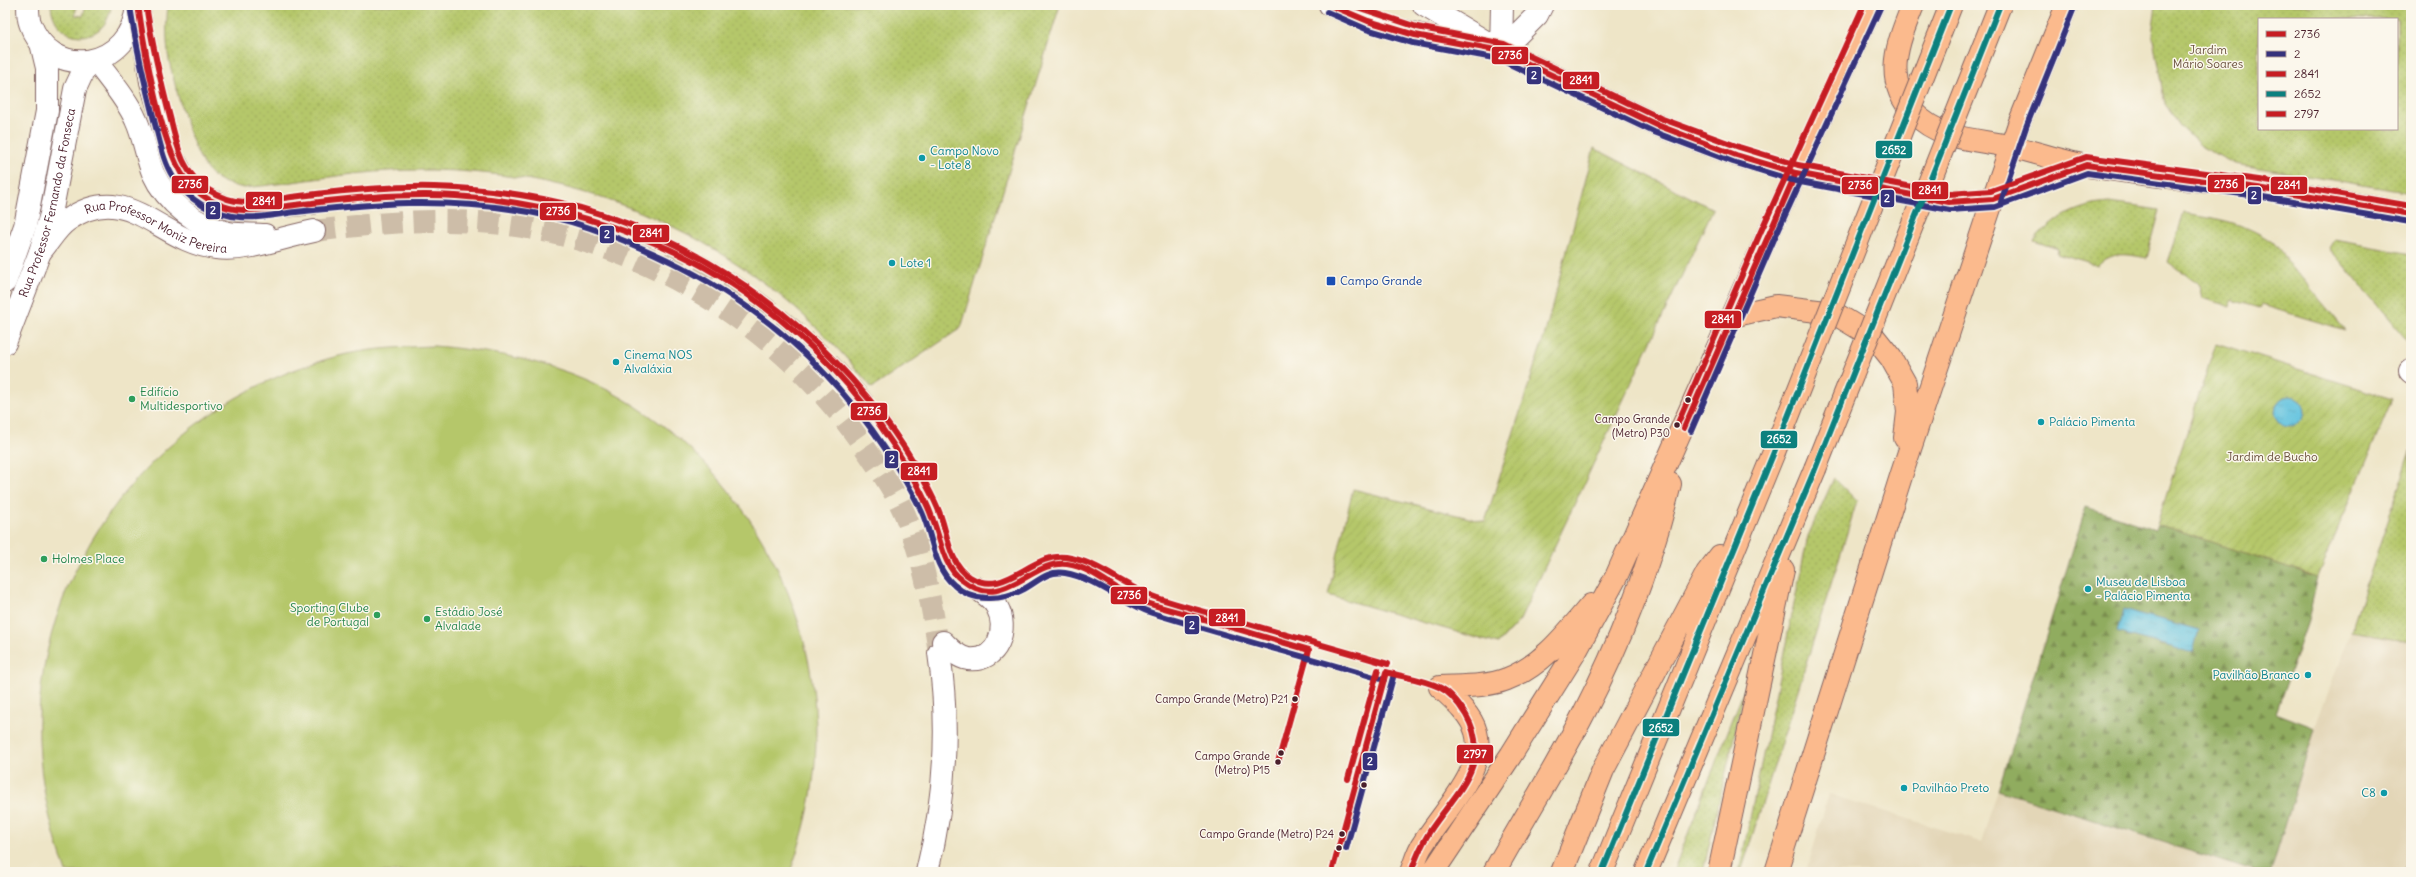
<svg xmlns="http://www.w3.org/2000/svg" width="2416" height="877" viewBox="0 0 2416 877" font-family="Delius,sans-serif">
	<defs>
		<pattern id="grass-dots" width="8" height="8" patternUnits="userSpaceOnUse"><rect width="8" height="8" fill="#b5c76a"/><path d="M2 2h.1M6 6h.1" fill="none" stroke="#9daa5c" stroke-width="1.8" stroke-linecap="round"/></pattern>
		<pattern id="forest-firs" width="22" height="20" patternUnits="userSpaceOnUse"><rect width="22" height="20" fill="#90ac5e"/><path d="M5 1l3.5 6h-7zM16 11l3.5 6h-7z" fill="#788b4e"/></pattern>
		<pattern id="garden-furrows" width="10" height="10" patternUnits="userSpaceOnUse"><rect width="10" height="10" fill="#b5c76a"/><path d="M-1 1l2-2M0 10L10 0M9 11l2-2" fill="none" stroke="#9daa5c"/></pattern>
		<pattern id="water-ripples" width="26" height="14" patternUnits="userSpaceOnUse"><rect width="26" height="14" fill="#60c2df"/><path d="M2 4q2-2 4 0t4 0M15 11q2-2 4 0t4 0" fill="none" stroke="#55a6c0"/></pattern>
	</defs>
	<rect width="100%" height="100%" fill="#fbf7ec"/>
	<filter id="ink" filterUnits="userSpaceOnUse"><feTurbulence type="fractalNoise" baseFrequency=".025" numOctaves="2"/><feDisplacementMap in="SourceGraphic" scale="8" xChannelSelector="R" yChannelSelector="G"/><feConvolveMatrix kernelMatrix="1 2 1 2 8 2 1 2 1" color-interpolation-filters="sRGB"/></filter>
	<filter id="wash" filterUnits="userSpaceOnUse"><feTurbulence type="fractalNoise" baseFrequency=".012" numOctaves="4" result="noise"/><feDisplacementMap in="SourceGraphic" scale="16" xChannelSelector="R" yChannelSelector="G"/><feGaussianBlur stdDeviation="0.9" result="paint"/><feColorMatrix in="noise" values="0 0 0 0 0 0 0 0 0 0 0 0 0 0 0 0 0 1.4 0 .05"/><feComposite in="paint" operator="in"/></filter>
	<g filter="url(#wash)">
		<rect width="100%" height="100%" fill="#eee5c7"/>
		<path fill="#e3d6b7" d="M2351 631 2411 641V872H2271L2315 728Z
			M1998 790 2256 872H1806L1829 794 1981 842Z"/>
		<path fill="url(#grass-dots)" stroke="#80734a" fill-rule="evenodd" d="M51 5H77L75 15 83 16 86 5 111 6C107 46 54 46 51 5Z
			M168 5H1060L961 328 872 388C758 247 601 169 418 170 360 170 302 182 244 188 231 185 218 182 209 172 192 153 175 86 169 60 166 42 166 23 168 5Z
			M2156 5H2411V193L2235 164 2202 147 2180 126 2165 104 2152 34ZM2259 19H2397V129H2259Z
			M2109 203 2160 210 2147 258C2130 255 2111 250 2098 265L2057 253 2058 249 2034 241C2053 218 2079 205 2109 203Z
			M2184 213C2216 218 2246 223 2272 242L2345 330 2262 305 2260 308 2232 300 2231 307 2203 298 2200 285 2168 262Z
			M2334 240 2411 254V345L2329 248Z
			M2411 451V641L2351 631Z
			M1834 478 1857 501 1741 872H1739L1808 536Z
			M1746 685 1703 872H1673Z
			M2411 850V872H2404Z"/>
		<path fill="url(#forest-firs)" stroke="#6d6644" d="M2086 507 2155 529 2157 524 2318 577 2307 624 2276 713 2315 728 2271 872H2256L1998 790Z"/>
		<path fill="url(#garden-furrows)" stroke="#80734a" d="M1594 148 1713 209 1520 620 1498 644 1328 595 1353 489 1485 522 1544 337Z
			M2216 343 2392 399 2318 577 2157 524Z"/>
		<path fill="#b5c76a" stroke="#80734a" d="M434 346C481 350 525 357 569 373 716 427 817 582 816 737 816 784 806 829 790 872H66C53 834 43 797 40 757 24 568 165 395 347 354 376 348 405 347 434 346Z"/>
		<path fill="url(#water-ripples)" stroke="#557085" d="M2275 411a15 15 0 1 1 30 0a15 15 0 1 1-30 0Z
			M2123 609 2199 630 2193 653 2117 632Z"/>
	</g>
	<g filter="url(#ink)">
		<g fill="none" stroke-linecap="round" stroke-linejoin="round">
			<path stroke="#cdbda8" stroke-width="22" stroke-dasharray="22 11" stroke-linecap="butt" d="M313 203C377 198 441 191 506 200 669 222 823 322 906 464 915 480 925 497 931 513 943 542 943 576 976 588
				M314 231C377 223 437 217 501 224 648 241 785 329 867 451 883 474 900 499 909 525 925 566 933 610 939 653"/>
			<defs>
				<g id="minor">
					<path d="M138 5 151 82 172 155 185 180 204 197 228 208 244 210 313 203"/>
					<path d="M1330 5C1380 28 1432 38 1486 49"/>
					<path d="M1424 5 1501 51 1657 125 1736 155 1796 173"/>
					<path d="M1501 51 1537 15 1542 5"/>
					<path d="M1501 51 1502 5"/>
					<path d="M95 60C109 79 127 99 136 120 144 137 146 156 153 173 166 202 197 227 229 233 241 235 253 234 265 235"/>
					<path id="s1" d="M40 252C49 242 57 227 68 220 128 178 159 242 216 248 248 252 282 237 314 231"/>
					<path d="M2410 371 2411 372"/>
					<path d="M943 642C950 649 957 657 968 659 998 663 1009 628 997 607 993 599 984 593 976 588"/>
					<path d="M927 872C945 800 950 727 939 653"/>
				</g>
				<g id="tertiary">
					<path d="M28 5C28 11 28 18 30 23 51 83 132 69 137 5"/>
					<path d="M5 282 25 226 47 111V68L41 43"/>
					<path id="s2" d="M5 343 40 252 51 214 75 89 88 61"/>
				</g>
				<path id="primary" d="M1913 5C1898 42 1882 80 1914 113 1941 141 1978 139 2013 147 2038 153 2062 161 2087 166 2142 175 2199 180 2256 188 2308 195 2359 205 2411 214
					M1796 173 1949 202 1993 199 2086 165"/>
				<path id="trunk" d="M1732 316 1776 306 1834 313 1875 338 1891 358 1905 383 1908 412 1905 438
					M1440 687C1461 686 1487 687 1507 679 1542 666 1567 633 1591 605
					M1411 872C1415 863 1417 852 1423 844 1442 813 1487 770 1476 732 1471 714 1453 699 1440 687
					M1433 872 1511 755 1576 651 1616 577 1768 234 1873 5
					M1494 872C1524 818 1557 766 1585 711 1622 639 1651 562 1670 484
					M1562 872 1603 770 1707 573 1720 556
					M1602 872 1774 452
					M1646 872 1815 469
					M1719 872 1783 570
					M1776 872 1902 473 1993 199 2019 124 2067 5"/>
			</defs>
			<use href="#minor" stroke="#836462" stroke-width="24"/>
			<use href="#tertiary" stroke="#836462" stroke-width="24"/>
			<use href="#primary" stroke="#836462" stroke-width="24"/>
			<use href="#trunk" stroke="#836462" stroke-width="24"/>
			<use href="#minor" stroke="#fff" stroke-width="22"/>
			<use href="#tertiary" stroke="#fff" stroke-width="22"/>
			<use href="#primary" stroke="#fbba8d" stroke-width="22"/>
			<use href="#trunk" stroke="#fbba8d" stroke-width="22"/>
			<defs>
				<path id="trunk-bridge" d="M1774 452 1951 5
					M1815 469 2000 5"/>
			</defs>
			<use href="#trunk-bridge" stroke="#836462" stroke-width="24" stroke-linecap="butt"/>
			<use href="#trunk-bridge" stroke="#fbba8d" stroke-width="22"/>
			<defs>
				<path id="bus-1" d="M138 5C144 47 162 157 190 185 204 199 225 210 244 210 266 210 290 205 312 203 360 197 408 193 456 196 520 200 581 214 640 237 756 281 859 376 917 485 923 496 929 508 933 520 941 540 943 566 962 580 1003 613 1031 559 1067 564 1095 568 1116 592 1141 601 1158 607 1175 611 1193 616 1231 627 1270 639 1309 650
					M1330 5 1368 21 1415 35 1501 51 1657 125 1736 155 1796 173 1949 202 1993 199 2086 165 2258 188 2411 214
					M1684 428 1796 173
					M1278 762 1309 650"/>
				<path id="bus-2" d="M130 6C136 46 145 85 155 124 160 142 163 161 173 177 180 188 191 198 202 205 213 211 227 216 240 217 258 219 278 214 296 212 333 208 370 204 408 203 468 202 533 208 590 228 724 274 830 353 903 477 911 491 920 505 925 520 933 542 935 569 954 585 972 602 1001 601 1022 590 1037 583 1046 570 1065 573 1096 578 1122 603 1152 613 1229 637 1307 657 1384 680
					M1327 12 1366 29 1413 43 1499 59 1654 132 1733 162 1795 181 1950 210 1995 207 2087 173 2257 196 2410 222
					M2001 202 2026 127 2074 8
					M1691 431 1775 237 1880 8
					M1346 849 1394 674"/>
				<path id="bus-3" d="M146 5C152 44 161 83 171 121 175 136 178 153 186 166 191 176 199 183 207 189 218 196 232 202 245 202 265 202 287 197 308 195 350 190 392 186 434 187 507 189 583 203 650 233 762 282 857 366 919 471 926 485 935 499 940 514 948 535 949 564 970 577 1005 599 1031 552 1066 557 1097 561 1122 585 1152 596 1177 605 1203 611 1228 618 1282 633 1335 649 1388 664
					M1351 5 1417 27 1504 44 1660 118 1739 147 1798 165 1949 194 1991 191 2086 157 2259 180 2411 206
					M1677 425 1761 231 1864 5
					M1348 779 1378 670"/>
				<path id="bus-4" d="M1602 872 1774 452 1951 5
					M1646 872 1815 469 2000 5"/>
				<path id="bus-5" d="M1386 672C1403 677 1422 679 1439 687 1450 692 1460 705 1466 715 1494 763 1455 793 1430 831 1422 844 1416 857 1411 872
					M1332 872 1386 672"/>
			</defs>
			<use href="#bus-1" stroke="#fbf7ec" stroke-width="9"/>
			<use href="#bus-2" stroke="#fbf7ec" stroke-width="9"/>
			<use href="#bus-3" stroke="#fbf7ec" stroke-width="9"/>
			<use href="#bus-4" stroke="#fbf7ec" stroke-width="9"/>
			<use href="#bus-5" stroke="#fbf7ec" stroke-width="9"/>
			<use href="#bus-1" stroke="#c61d23" stroke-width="6"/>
			<use href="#bus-2" stroke="#36327b" stroke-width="6"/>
			<use href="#bus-3" stroke="#c61d23" stroke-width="6"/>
			<use href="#bus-4" stroke="#0c807e" stroke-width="6"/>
			<use href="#bus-5" stroke="#c61d23" stroke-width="6"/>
		</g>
	</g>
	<g fill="#0f9aa8" stroke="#fbf7ec" stroke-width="1.5">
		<circle cx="922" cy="158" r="4"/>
		<circle cx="892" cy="263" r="4"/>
		<circle cx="616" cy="362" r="4"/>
		<circle cx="2041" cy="422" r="4"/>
		<circle cx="2088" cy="589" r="4"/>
		<circle cx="2308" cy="675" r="4"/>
		<circle cx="1904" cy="788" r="4"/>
		<circle cx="2384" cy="793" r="4"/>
	</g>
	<rect fill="#1a4fb4" stroke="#fbf7ec" stroke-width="1.5" x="1326" y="276" width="10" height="10" rx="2"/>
	<g fill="#2e9e5b" stroke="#fbf7ec" stroke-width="1.5">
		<circle cx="132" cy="399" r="4"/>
		<circle cx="44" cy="559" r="4"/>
		<circle cx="377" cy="615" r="4"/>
		<circle cx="427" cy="619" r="4"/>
	</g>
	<g fill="#4a1f2b" stroke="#fbf7ec" stroke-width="1.5">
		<circle cx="1688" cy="400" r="3.5"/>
		<circle cx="1677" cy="425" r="3.5"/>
		<circle cx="1295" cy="699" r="3.5"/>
		<circle cx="1281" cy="753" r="3.5"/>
		<circle cx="1278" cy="762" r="3.5"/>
		<circle cx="1364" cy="785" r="3.5"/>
		<circle cx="1342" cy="834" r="3.5"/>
		<circle cx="1339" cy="848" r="3.5"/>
	</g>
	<g text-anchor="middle" stroke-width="3" stroke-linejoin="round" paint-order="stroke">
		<g font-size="11" fill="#4a1f2b" stroke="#fbf7ec" text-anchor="end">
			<text x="1670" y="423">Campo Grande<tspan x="1670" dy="14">(Metro) P30</tspan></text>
			<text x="1288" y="703">Campo Grande (Metro) P21</text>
			<text x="1270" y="760">Campo Grande<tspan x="1270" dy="14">(Metro) P15</tspan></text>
			<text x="1334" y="838">Campo Grande (Metro) P24</text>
		</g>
		<g font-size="12" fill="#6a513e" stroke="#fbf7ec">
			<text x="2208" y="54">Jardim<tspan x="2208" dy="14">Mário Soares</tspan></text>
			<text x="2272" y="461">Jardim de Bucho</text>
		</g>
		<g font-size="12" fill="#0d838f" stroke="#fbf7ec" text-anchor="start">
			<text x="930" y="155">Campo Novo<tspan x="930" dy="14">- Lote 8</tspan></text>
			<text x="900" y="267">Lote 1</text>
			<text x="624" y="359">Cinema NOS<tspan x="624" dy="14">Alvaláxia</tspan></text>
			<text x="2049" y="426">Palácio Pimenta</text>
			<text x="2096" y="586">Museu de Lisboa<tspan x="2096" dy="14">- Palácio Pimenta</tspan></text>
			<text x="2300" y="679" text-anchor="end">Pavilhão Branco</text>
			<text x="1912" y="792">Pavilhão Preto</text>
			<text x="2376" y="797" text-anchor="end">C8</text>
		</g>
		<g font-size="12" fill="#4a1f2b" stroke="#fbf7ec">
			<text dy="4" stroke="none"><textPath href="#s2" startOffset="147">Rua Professor Fernando da Fonseca</textPath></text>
			<text dy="4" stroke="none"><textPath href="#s1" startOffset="138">Rua Professor Moniz Pereira</textPath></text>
		</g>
		<g font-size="12" fill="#164399" stroke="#fbf7ec" text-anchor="start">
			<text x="1340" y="285">Campo Grande</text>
		</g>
		<g font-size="12" fill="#27864d" stroke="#fbf7ec" text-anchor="start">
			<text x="140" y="396">Edifício<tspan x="140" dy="14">Multidesportivo</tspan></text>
			<text x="52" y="563">Holmes Place</text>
			<text x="369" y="612" text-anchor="end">Sporting Clube<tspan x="369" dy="14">de Portugal</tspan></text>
			<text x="435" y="616">Estádio José<tspan x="435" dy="14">Alvalade</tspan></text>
		</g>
	</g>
	<g stroke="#fbf7ec" stroke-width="1.5">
		<rect x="1491" y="46" width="38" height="19" rx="4" fill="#c61d23"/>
		<rect x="1526" y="66" width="16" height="19" rx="4" fill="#36327b"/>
		<rect x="1562" y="71" width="38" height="19" rx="4" fill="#c61d23"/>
		<rect x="1875" y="140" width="38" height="19" rx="4" fill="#0c807e"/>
		<rect x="2207" y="174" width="38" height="19" rx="4" fill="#c61d23"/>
		<rect x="171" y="175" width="38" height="19" rx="4" fill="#c61d23"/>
		<rect x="1841" y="176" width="38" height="19" rx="4" fill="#c61d23"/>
		<rect x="2270" y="176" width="38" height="19" rx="4" fill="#c61d23"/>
		<rect x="1911" y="181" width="38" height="19" rx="4" fill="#c61d23"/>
		<rect x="2247" y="186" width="15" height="19" rx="4" fill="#36327b"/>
		<rect x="1880" y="189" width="15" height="19" rx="4" fill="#36327b"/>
		<rect x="245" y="191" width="38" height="19" rx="4" fill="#c61d23"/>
		<rect x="205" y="201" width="16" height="19" rx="4" fill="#36327b"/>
		<rect x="539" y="202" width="38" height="19" rx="4" fill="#c61d23"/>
		<rect x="632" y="224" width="38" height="19" rx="4" fill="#c61d23"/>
		<rect x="599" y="225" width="16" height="19" rx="4" fill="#36327b"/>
		<rect x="1704" y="310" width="38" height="19" rx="4" fill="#c61d23"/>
		<rect x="850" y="402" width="38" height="19" rx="4" fill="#c61d23"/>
		<rect x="1760" y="430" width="38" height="19" rx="4" fill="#0c807e"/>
		<rect x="884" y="450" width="15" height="19" rx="4" fill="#36327b"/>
		<rect x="900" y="462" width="38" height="19" rx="4" fill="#c61d23"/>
		<rect x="1110" y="586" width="38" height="19" rx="4" fill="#c61d23"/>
		<rect x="1208" y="608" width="38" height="19" rx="4" fill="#c61d23"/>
		<rect x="1184" y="615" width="16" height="20" rx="4" fill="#36327b"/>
		<rect x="1642" y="718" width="38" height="19" rx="4" fill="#0c807e"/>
		<rect x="1456" y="744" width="38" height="20" rx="4" fill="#c61d23"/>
		<rect x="1362" y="752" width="16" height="19" rx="4" fill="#36327b"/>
	</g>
	<g font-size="11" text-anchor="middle" font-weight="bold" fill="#fff">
		<text x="1510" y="59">2736</text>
		<text x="1534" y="79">2</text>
		<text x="1581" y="84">2841</text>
		<text x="1894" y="154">2652</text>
		<text x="2226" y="188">2736</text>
		<text x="190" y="188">2736</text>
		<text x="1860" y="189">2736</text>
		<text x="2289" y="189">2841</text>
		<text x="1930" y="194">2841</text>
		<text x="2254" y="199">2</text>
		<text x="1887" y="202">2</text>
		<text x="264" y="205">2841</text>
		<text x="213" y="214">2</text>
		<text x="558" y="215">2736</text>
		<text x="651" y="237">2841</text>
		<text x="607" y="238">2</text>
		<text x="1723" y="323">2841</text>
		<text x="869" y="415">2736</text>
		<text x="1779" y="443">2652</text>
		<text x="892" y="463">2</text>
		<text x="919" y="475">2841</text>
		<text x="1129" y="599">2736</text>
		<text x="1227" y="622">2841</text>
		<text x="1192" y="629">2</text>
		<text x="1661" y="732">2652</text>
		<text x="1475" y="758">2797</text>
		<text x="1370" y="765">2</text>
	</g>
	<rect width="2416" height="877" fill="none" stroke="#fbf7ec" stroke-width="20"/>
	<rect x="2258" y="18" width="140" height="112" fill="#fbf7ec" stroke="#b4a19f"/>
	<rect x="2266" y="31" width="20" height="6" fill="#c61d23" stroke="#b4a19f"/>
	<text x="2294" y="38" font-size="12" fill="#4a1f2b">2736</text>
	<rect x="2266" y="51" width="20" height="6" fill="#36327b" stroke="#b4a19f"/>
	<text x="2294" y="58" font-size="12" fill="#4a1f2b">2</text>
	<rect x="2266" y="71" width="20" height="6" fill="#c61d23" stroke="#b4a19f"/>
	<text x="2294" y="78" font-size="12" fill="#4a1f2b">2841</text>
	<rect x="2266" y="91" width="20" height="6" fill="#0c807e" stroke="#b4a19f"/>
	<text x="2294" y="98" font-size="12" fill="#4a1f2b">2652</text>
	<rect x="2266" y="111" width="20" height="6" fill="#c61d23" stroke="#b4a19f"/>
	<text x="2294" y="118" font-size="12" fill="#4a1f2b">2797</text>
</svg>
